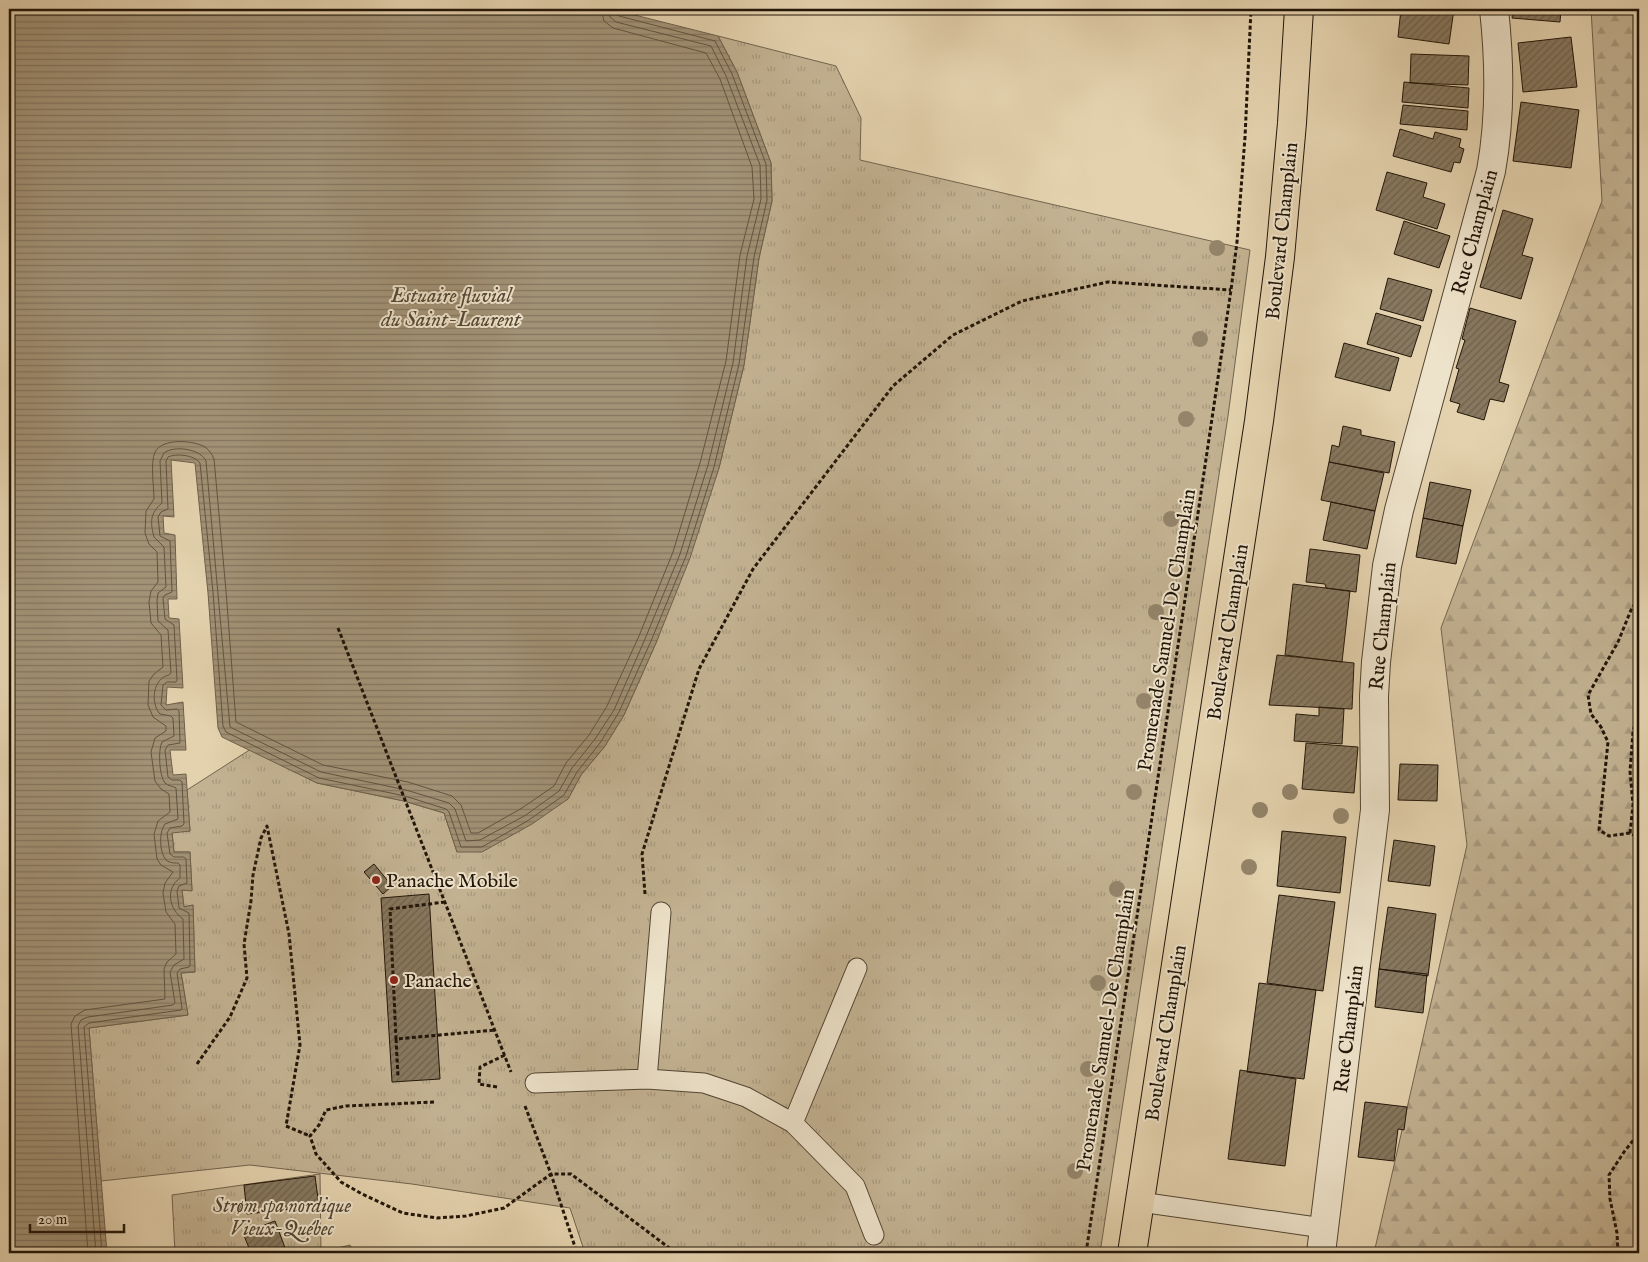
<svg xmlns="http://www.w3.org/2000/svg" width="1648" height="1262" viewBox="0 0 1648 1262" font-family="'IM FELL English',serif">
	<defs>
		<pattern id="grass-tufts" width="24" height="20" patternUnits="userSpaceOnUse" patternTransform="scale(1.25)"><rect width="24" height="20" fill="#c3b292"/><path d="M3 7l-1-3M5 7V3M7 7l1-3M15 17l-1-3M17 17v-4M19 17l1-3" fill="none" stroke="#a7987d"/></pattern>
		<pattern id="forest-firs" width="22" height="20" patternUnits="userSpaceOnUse" patternTransform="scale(1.25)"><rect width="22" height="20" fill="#c3b292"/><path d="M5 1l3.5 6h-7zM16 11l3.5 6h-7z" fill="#a7987d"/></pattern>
		<pattern id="water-rules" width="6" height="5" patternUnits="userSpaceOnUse" patternTransform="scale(1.25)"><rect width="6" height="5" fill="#a29276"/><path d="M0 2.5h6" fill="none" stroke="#84765f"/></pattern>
		<pattern id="building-hatch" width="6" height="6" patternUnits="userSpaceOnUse" patternTransform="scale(1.25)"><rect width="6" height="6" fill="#87785f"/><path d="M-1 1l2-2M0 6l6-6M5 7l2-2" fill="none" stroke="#6e614d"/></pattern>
	</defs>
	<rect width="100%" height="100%" fill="#e4d2ae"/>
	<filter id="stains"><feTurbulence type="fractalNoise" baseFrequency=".004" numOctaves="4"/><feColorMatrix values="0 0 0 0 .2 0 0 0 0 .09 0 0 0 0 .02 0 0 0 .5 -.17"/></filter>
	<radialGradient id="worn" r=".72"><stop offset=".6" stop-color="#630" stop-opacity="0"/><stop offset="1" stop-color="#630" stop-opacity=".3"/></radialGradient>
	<path fill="url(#grass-tufts)" stroke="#72644e" d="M718 36 836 66 861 118 860 160 1250 250 1228 416 1100 1253H585L570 1208 412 1184 250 1165 101 1181 89 1028 188 1015 181 973 195 972 193 905 184 907 182 890H192L190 852H174L172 832 190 831 187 790 251 749 317 783 404 801 444 813 457 852 568 799 581 775 605 746 624 715 656 643 719 468 744 365 759 258 772 201 771 163 737 72Z
		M320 1174 321 1252 350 1245 354 1253H175L172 1195Z"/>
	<path fill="url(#forest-firs)" stroke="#72644e" d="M1591 9H1639V1253H1374L1467 845 1441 628 1602 201Z"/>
	<path fill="url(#water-rules)" stroke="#6f604a" d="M9 9H611L718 36 737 72 771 163 772 201 759 258 744 365 719 468 690 558 656 643 624 715 605 746 581 775 568 799 532 824 482 852H457L444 813 404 801 317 783 222 737 218 728 208 593 195 463 171 460 174 517 163 516 164 533 175 535 177 599H168L169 618 179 619 183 688 167 687 166 705 183 702 186 750H170L173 775 186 774 190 831 172 833 174 852H190L192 891 182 890 184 907 193 905 195 972 181 973 188 1015 89 1028 107 1253H9Z"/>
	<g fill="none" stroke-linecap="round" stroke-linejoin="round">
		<path stroke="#625440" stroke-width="1" d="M88 1253 71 1024 75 1016 85 1010 165 999 164 969 167 962 176 954 175 924 166 912 163 893 165 883 173 872 161 865 157 859 154 834 158 821 170 812 169 794 161 789 155 781 151 752 155 738 166 731V726L153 717 148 705 149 681 154 674 163 667 161 635 151 623 149 602 151 591 158 582 157 552 149 544 145 533 146 511 154 499C154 487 150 463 155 452 162 438 193 440 205 447 209 450 212 454 214 459L226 591 236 722 323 765 408 782 452 796 461 805 471 833H478L522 808 554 786 566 763 589 735 607 706 639 636 673 552 700 463 726 361 740 255 754 199 752 167 720 79 706 53 613 28 604 21 601 9
			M96 1253 78 1026 81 1020 88 1017 173 1005 175 1003 170 972 174 965 184 959 183 919C169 909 165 889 180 878V865L178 863C174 863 170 863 166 860 159 852 159 831 165 824L178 819 176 788C173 786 168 786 165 783 159 776 158 749 162 742L174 736 173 718 171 716 160 714C150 703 153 678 169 675L171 673 168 630 158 621 157 601 158 593 166 587 164 547 154 537C150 522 150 513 162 503L160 461 164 453C174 445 201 449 206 461L230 727 321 772 406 790 449 803 455 809 466 841 480 840 526 815 559 791 572 768 595 739 614 710 645 639 680 554 708 465 733 363 747 256 761 199 760 165 726 76 711 46 616 22 610 17 608 9
			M102 1253 84 1027 89 1023 181 1010 182 1008 177 973 180 969 189 967 190 965 189 913 179 908 177 891 179 886 187 883 186 859 184 857H174L170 854 167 833 170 828 182 826 184 824 182 782 180 780H172L168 777 165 750 168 745 180 743 179 711 177 709 166 710 161 705 163 685 167 682H176L177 680 174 625 165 619 163 598 165 595 172 592 170 541 160 536 158 517 161 512 168 509 166 461 168 457C176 453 195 455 200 463L213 592 223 726 226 732 319 778 405 796 446 809 449 812 461 847H482L529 820 564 795 577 772 600 743 619 712 651 641 686 556 714 467 739 364 754 257 767 200 766 164 732 74 715 41 619 16 615 13V9"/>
	</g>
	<path fill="url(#building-hatch)" stroke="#221609" d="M1401 9H1454L1449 44 1398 37Z
		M1513 9H1561L1560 22 1512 18Z
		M1571 37 1577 87 1523 92 1518 43Z
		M1411 54 1469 56 1468 85 1410 83Z
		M1404 82 1469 88 1468 108 1402 102Z
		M1521 102 1579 110 1571 168 1513 161Z
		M1403 105 1468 111 1467 130 1400 124Z
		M1400 129 1433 139 1435 132 1461 139 1459 147 1464 149 1460 163 1454 162 1451 172 1393 156Z
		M1387 172 1427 183 1423 197 1445 204 1437 229 1376 210Z
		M1503 210 1533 219 1522 255 1533 258 1521 299 1480 287Z
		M1404 221 1450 236 1439 268 1394 254Z
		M1388 278 1432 290 1423 321 1380 309Z
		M1470 308 1516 321 1499 382 1509 385 1504 402 1490 399 1484 420 1457 412 1460 404 1450 401 1459 369 1456 368 1465 340 1462 339Z
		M1376 313 1421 326 1411 357 1367 344Z
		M1344 343 1399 358 1390 391 1335 377Z
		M1343 426 1361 430V435L1395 442 1389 473 1329 462 1332 445 1339 447Z
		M1329 462 1384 473 1375 511 1321 500Z
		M1430 482 1471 490 1463 526 1423 518Z
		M1331 502 1375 511 1367 549 1323 540Z
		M1423 518 1463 526 1456 564 1416 557Z
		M1310 549 1360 555 1356 592 1326 588 1325 584 1306 582Z
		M1293 584 1350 591 1342 662 1285 655Z
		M1277 655 1354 663 1352 709 1269 705Z
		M1319 707 1344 709 1342 744 1294 741 1296 714 1319 716Z
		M1306 743 1358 747 1354 793 1302 789Z
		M1400 764 1438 765 1437 801 1398 800Z
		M1282 831 1346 837 1340 893 1277 886Z
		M1394 840 1435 846 1430 886 1388 881Z
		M374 864 392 886 383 894 364 872Z
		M429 894 440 1079 392 1082 381 898Z
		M1279 895 1335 902 1323 991 1267 983Z
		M1388 907 1436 914 1428 976 1379 969Z
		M1379 969 1427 974 1423 1013 1375 1007Z
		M1259 983 1316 990 1304 1079 1247 1072Z
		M1240 1070 1296 1079 1285 1166 1228 1159Z
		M1365 1102 1407 1107 1404 1130 1398 1129 1394 1161 1358 1157Z
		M315 1176 319 1206 247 1214 244 1185Z
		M275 1221 287 1253H251L243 1233Z"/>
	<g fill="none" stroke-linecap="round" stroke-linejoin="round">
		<defs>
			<path id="service" d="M647 1079 661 912
				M535 1083 647 1079 704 1083 746 1097 793 1123 855 1186 874 1235
				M793 1123 857 968
				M1140 1202 1323 1228"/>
			<path id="minor" d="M1321 1253 1375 810 1374 696 1376 662 1387 566 1399 510 1491 171C1501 116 1500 64 1494 9"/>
			<path id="primary" d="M1132 1253 1259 421 1280 257 1292 123 1299 9"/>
		</defs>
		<use href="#service" stroke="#524532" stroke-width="21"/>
		<use href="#minor" stroke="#524532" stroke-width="30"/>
		<use href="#primary" stroke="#221609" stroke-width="30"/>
		<path stroke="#221609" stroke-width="3" stroke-dasharray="4 2.5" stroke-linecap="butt" d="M1639 598 1631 610 1618 642 1588 695 1591 714 1601 727 1608 742 1599 830 1609 836 1630 833 1639 838
			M338 628 511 1072
			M1630 833 1633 805 1630 771 1633 732 1639 708
			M645 894 642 854 699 669 753 569 893 386 953 335 1022 301 1108 282 1231 290
			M445 902 390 909 396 1039 495 1030
			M396 1039 398 1076
			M197 1064 230 1017 247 978 244 944 251 901 253 875 261 838 267 826 289 934 300 1045 286 1126 310 1136
			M497 1087 479 1084 480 1067 505 1055
			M434 1102 346 1106 326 1110 319 1125 310 1136 316 1154 341 1182 362 1194 403 1213 437 1218 466 1216 504 1208 551 1174H571L676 1253
			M525 1106 551 1174 577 1253
			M1086 1253 1197 520 1231 290 1237 242 1245 137 1251 9
			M1618 1253 1617 1233 1610 1199 1609 1175 1624 1152 1639 1133"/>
		<use href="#service" stroke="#ede2ca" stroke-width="19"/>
		<use href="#minor" stroke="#ede2ca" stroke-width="28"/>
		<use href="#primary" stroke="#e4d2ae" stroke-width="28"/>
	</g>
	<g fill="#94846a">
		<circle cx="1217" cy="248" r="8"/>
		<circle cx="1200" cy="339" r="8"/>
		<circle cx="1186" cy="419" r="8"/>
		<circle cx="1171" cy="519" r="8"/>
		<circle cx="1156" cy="612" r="8"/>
		<circle cx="1144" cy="701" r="8"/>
		<circle cx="1134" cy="792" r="8"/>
		<circle cx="1290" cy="792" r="8"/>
		<circle cx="1260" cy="810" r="8"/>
		<circle cx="1341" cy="816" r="8"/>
		<circle cx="1249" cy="867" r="8"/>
		<circle cx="1117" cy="889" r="8"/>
		<circle cx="1098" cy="983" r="8"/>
		<circle cx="1088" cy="1069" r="8"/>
		<circle cx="1075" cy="1171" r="8"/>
	</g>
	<g fill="#8f2418" stroke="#ede2ca" stroke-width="2">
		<circle cx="376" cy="880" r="5"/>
		<circle cx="394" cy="980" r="5"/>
	</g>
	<g text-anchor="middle" stroke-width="4" stroke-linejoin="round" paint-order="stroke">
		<g font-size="20" fill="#221609" stroke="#ede2ca">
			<text transform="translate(1281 231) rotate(-84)" y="7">Boulevard Champlain</text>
			<text transform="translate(1474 232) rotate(-75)" y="7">Rue Champlain</text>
			<text transform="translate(1382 626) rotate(-84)" y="7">Rue Champlain</text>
			<text transform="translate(1166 630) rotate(-81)" y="7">Promenade Samuel-De Champlain</text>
			<text transform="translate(1227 632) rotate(-81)" y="7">Boulevard Champlain</text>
			<text transform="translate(1348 1029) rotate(-83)" y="7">Rue Champlain</text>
			<text transform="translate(1105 1030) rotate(-81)" y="7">Promenade Samuel-De Champlain</text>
			<text transform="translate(1165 1033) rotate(-81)" y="7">Boulevard Champlain</text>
		</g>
		<g font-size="20" fill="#221609" stroke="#ede2ca" text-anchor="start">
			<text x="386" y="887">Panache Mobile</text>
			<text x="404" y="987">Panache</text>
		</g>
		<g font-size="20" font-style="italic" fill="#524532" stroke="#ede2ca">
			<text x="282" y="1212">Strøm spa nordique<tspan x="282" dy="23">Vieux-Québec</tspan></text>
		</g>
		<g font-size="21" font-style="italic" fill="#554835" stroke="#ede2ca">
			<text x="451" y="302">Estuaire fluvial<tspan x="451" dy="24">du Saint-Laurent</tspan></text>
		</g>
	</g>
	<rect width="1648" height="1262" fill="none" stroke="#e4d2ae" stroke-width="30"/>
	<rect x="10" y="10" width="1628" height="1242" fill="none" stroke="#221609" stroke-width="2.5"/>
	<rect x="15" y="15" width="1618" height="1232" fill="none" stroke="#221609"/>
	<path d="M30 1224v8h94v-8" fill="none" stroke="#221609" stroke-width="2.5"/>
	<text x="38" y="1224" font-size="15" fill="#221609" stroke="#ede2ca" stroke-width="4" paint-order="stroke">20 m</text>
	<rect width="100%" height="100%" filter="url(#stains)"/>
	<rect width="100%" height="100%" fill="url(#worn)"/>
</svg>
